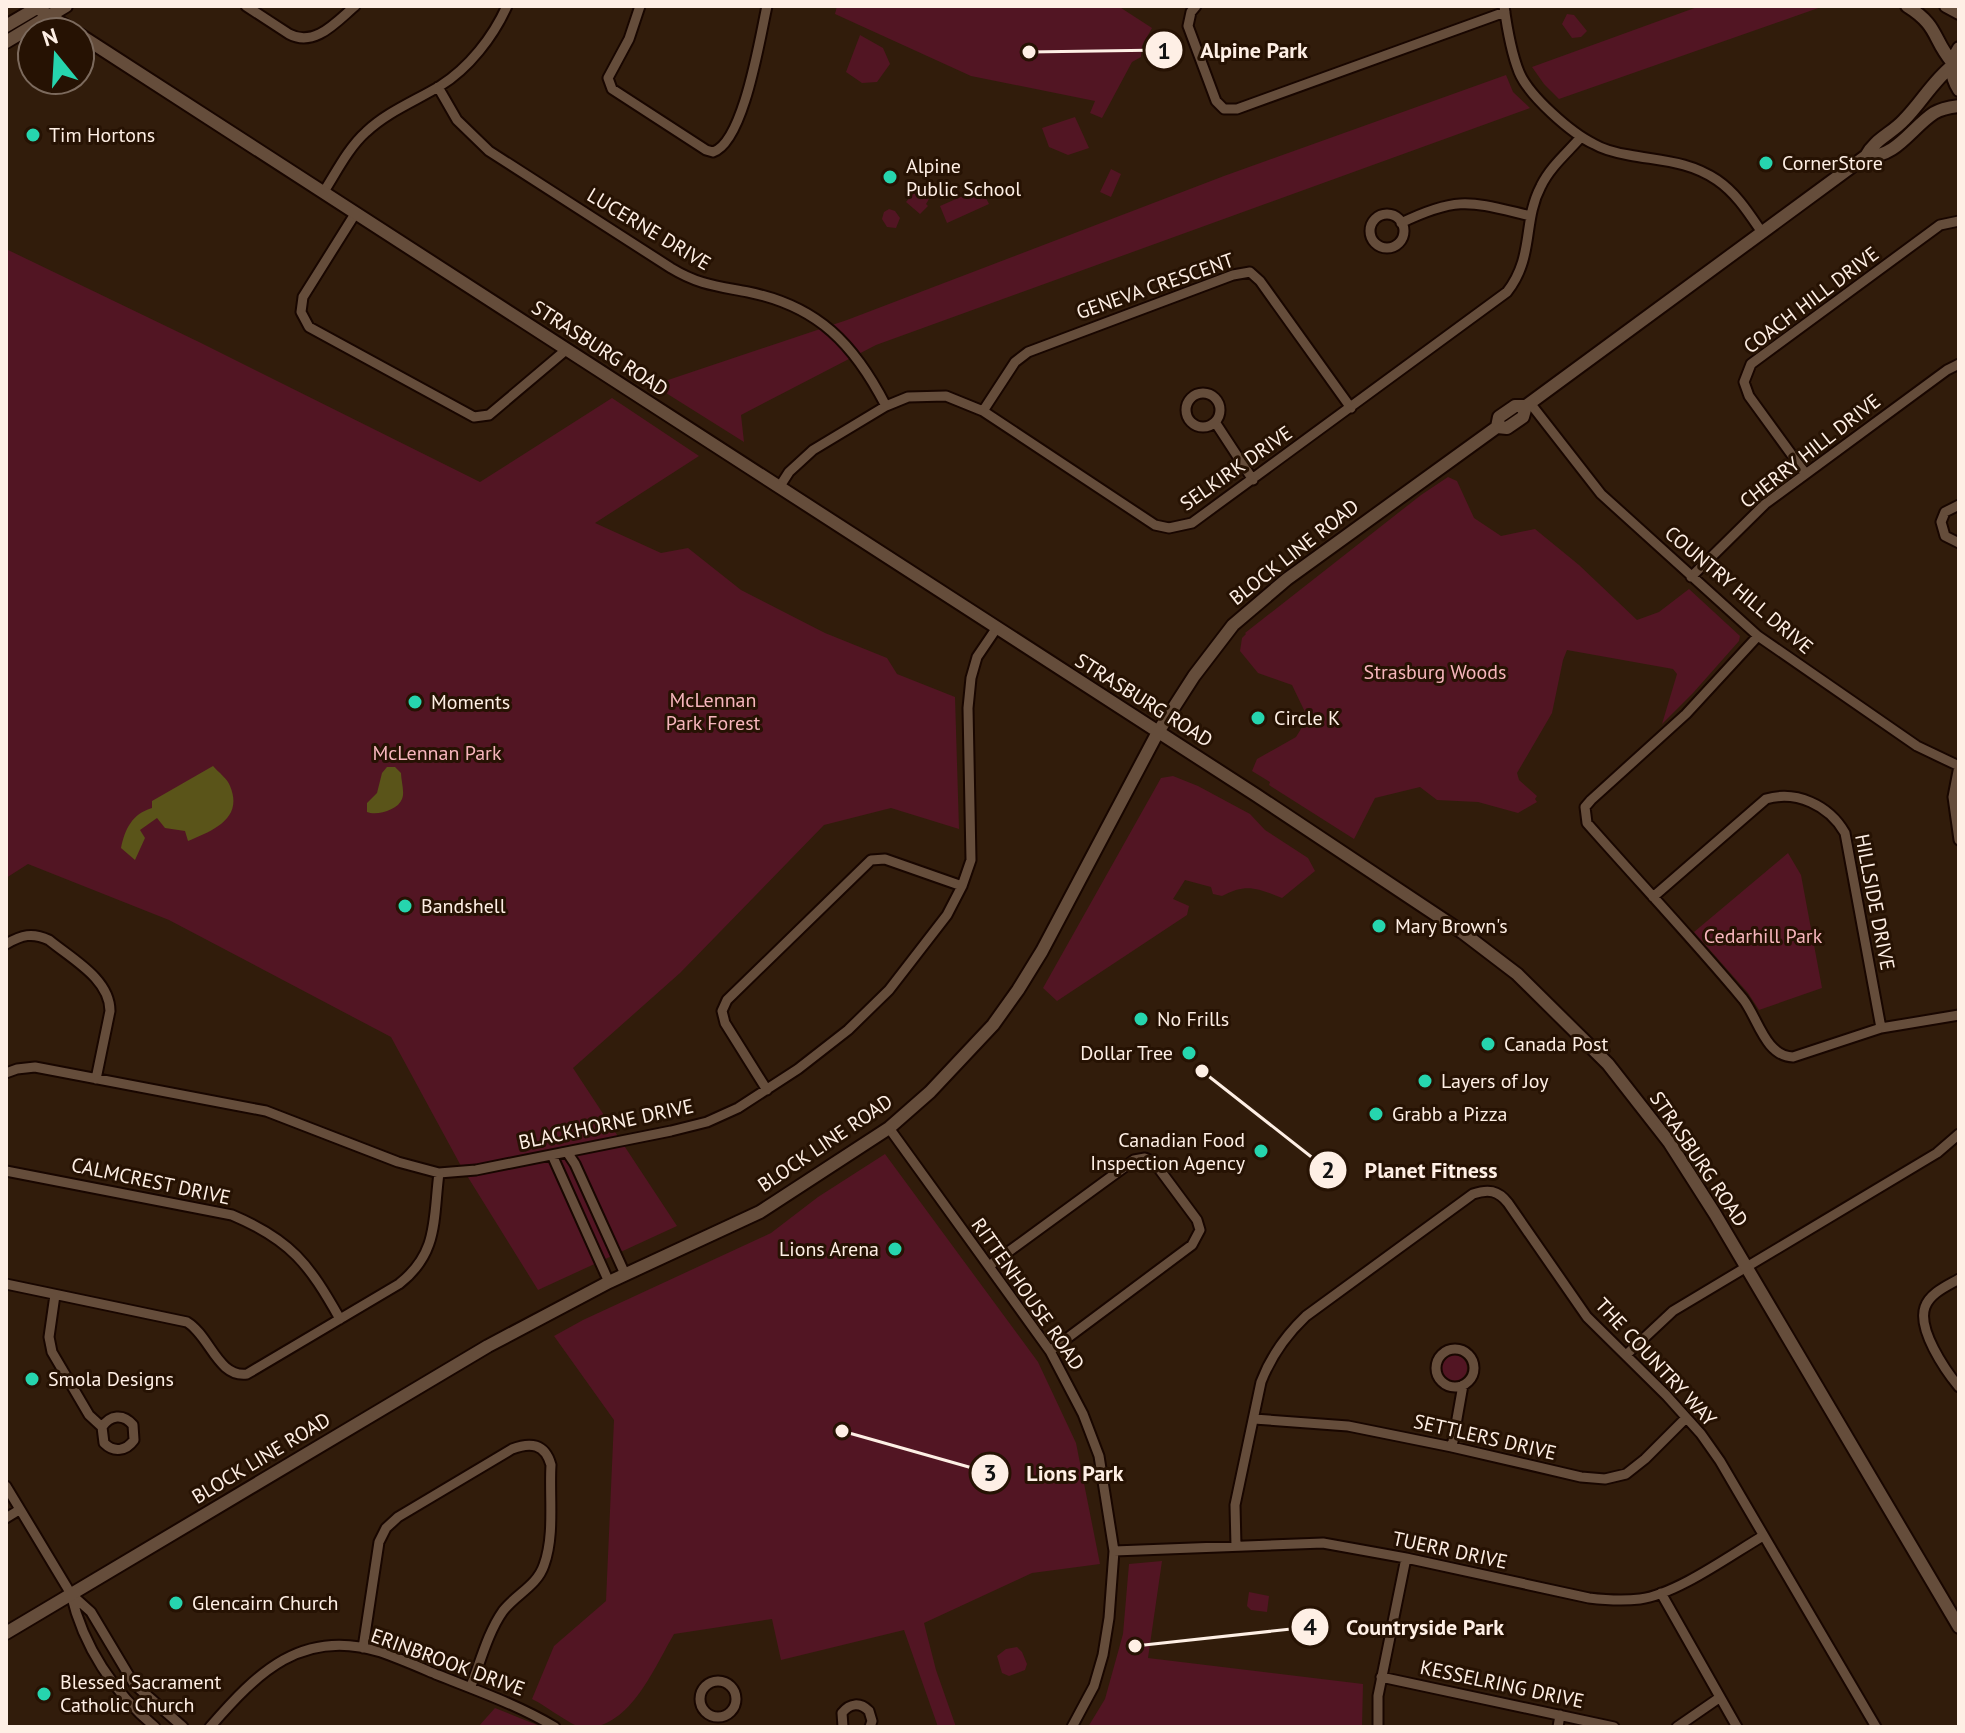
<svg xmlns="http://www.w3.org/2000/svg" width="1965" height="1733" viewBox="0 0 1965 1733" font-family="'PT Sans',sans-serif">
	<rect width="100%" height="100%" fill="#311c0b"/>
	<path fill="#521523" d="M837 6H1118L1152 28 1142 46 1141 57 1132 62 1102 118 1090 113 1095 101 971 76 835 14Z
		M1700 6H1824L1559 99 1544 84 1532 67Z
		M1567 14 1574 15 1587 31 1581 37 1572 38 1562 24Z
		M860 35 883 48 890 64 877 82 862 83 846 72Z
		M1506 75 1513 92 1530 108 876 345 741 415 744 442 658 388 665 381 847 320 1224 176Z
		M1075 117 1089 148 1068 155 1049 147 1042 128Z
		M1111 169 1121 174 1111 197 1100 192Z
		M981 188 989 204 947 223 940 206Z
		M917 189 929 199 926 204 928 206 920 214 906 202Z
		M889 209 895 211 900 218 896 228 887 227 882 219 884 212Z
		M6 249 199 342 480 482 612 398 699 456 595 523 661 553 688 548 741 590 825 633 887 658 897 674 955 697 959 829 891 808 824 825 680 973 573 1068 677 1226 538 1290 461 1166 391 1037 169 920 28 864 6 878Z
		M1448 477 1457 481 1474 518 1501 536 1535 529 1579 565 1637 620 1659 612 1689 589 1740 636 1739 641 1693 693 1662 724 1677 674 1673 669 1567 650 1563 660 1552 713 1517 773 1519 780 1537 796 1535 799 1537 802 1518 813 1478 802 1437 800 1420 787 1375 798 1354 839 1269 785 1270 782 1252 771 1257 759 1296 737 1304 724 1305 712 1292 685 1258 673 1240 651 1242 638 1246 634 1245 633 1421 495Z
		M1173 776 1198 786 1250 814 1265 830 1308 858 1315 871 1282 898C1257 888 1246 883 1222 896L1213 894 1211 887 1185 880 1173 899 1189 906 1187 915 1057 1001 1043 988 1161 778Z
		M1788 853 1801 875 1822 988 1759 1010 1748 993 1694 932Z
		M885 1154 1038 1362 1076 1443 1100 1564 1032 1573 924 1623 936 1670 956 1727H938L904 1630 781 1660 772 1619 674 1634C654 1668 628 1733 581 1727 572 1726 543 1704 532 1699L554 1646 606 1601 614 1420 554 1336 583 1320 771 1233 818 1197Z
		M1441 1368a13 13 0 1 1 26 0a13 13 0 1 1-26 0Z
		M1162 1561 1148 1658 1363 1684 1362 1727H1088L1105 1699 1123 1634 1129 1564Z
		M1249 1592 1269 1596 1267 1612 1251 1610 1247 1606Z
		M1017 1647 1022 1652 1027 1664 1025 1670 1009 1676 1002 1673 997 1656 1006 1649Z
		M495 1708 537 1725 478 1727Z"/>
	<path fill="#5a5419" d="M213 766C218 772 228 779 230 786 244 819 212 831 188 841L185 831 165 828 157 818 140 830 145 838 135 860 121 848C125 829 132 814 152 808V801Z
		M387 767H395L401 773C401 781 405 792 402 799 398 810 377 816 367 812V803L377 793 382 773Z"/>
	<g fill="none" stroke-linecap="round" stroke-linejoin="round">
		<defs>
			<path id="street" d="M246 6 289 34C315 48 337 21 355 6
				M640 6 629 39 608 78 612 89 706 150 713 152C744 142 760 37 767 6
				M1196 6 1191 12 1188 26 1216 101 1224 109H1237L1505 12
				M1504 6C1507 28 1511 52 1519 72 1529 96 1571 133 1594 144 1604 150 1617 153 1629 155 1661 161 1689 161 1717 180 1736 193 1748 212 1761 231
				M438 87 457 120 489 151 671 268C699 285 717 286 748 292 818 306 854 344 886 406
				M323 193C336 173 348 148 366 132 387 112 415 101 440 86 469 68 493 37 507 6
				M355 214 303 297 301 312 309 327 474 417 489 415 566 350
				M1370 231a17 17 0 1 1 34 0a17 17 0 1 1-34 0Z
				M1401 223C1459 195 1471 202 1531 216
				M1186 410a17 17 0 1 1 34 0a17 17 0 1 1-34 0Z
				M1530 403 1601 494 1758 636 1917 746 1959 766
				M983 411 1015 362 1028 352 1233 275 1250 272 1260 281 1351 408
				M1215 422 1253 480
				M1805 473 1749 396 1744 382 1751 364 1940 225 1959 221
				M780 486 789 472 813 450 886 406 908 397 946 396 983 411 1155 525 1169 528 1192 523 1507 292C1535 256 1522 222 1541 186 1550 167 1567 153 1581 137
				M1959 505 1945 512 1941 522 1945 536 1959 543
				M1691 577 1765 504 1947 370 1959 364
				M1758 636 1686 714 1591 800 1585 807 1587 823C1639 882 1693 939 1743 999 1758 1018 1765 1056 1793 1057L1881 1028 1959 1015
				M1959 766 1953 797 1959 840
				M1653 897 1766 799C1796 790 1829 805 1845 833L1881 1028
				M6 944C22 935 32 932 49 940 72 959 110 979 110 1011L96 1079
				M6 1073 17 1069 35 1067 266 1111 398 1162 439 1173 476 1170 671 1131 707 1122 738 1108 798 1069 848 1030 889 990 947 915 962 886 971 860 968 708 971 678 977 657 996 629
				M767 1090 725 1023 722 1011 727 1000 871 860 885 859 962 886
				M889 1128 1050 1351 1083 1414 1099 1456 1114 1551 1109 1618 1103 1655 1094 1686 1072 1727
				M567 1152 575 1164 625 1274
				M552 1155 609 1282
				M6 1171 232 1215C291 1240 309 1264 340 1319
				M989 1266 1134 1160 1145 1158 1154 1162 1197 1220 1200 1230 1192 1245 1050 1351
				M1959 1279C1947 1286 1930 1293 1925 1307 1917 1329 1945 1370 1959 1387
				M6 1284 187 1322C210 1336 218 1378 247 1374L399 1284C439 1253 433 1219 439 1173
				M55 1295 49 1337 52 1352 89 1415 102 1427 104 1443C114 1453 126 1451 134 1440L133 1425C123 1413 110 1415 102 1427
				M1436 1368a19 19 0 1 1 38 0a19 19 0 1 1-38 0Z
				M1626 1355 1673 1311 1937 1153 1959 1134
				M1254 1419 1348 1426 1452 1447 1581 1477 1605 1479 1626 1474 1645 1459 1686 1418
				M1452 1447 1463 1385
				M6 1486 71 1594 91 1612 134 1684 183 1727
				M6 1518 19 1510
				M1236 1546 1235 1505 1261 1382C1271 1356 1286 1335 1306 1316L1473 1194C1488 1189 1498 1190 1508 1203L1587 1317 1666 1395 1701 1434 1720 1461 1876 1727
				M1114 1551 1323 1543 1406 1558 1589 1598C1606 1600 1623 1601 1640 1599 1677 1594 1729 1556 1763 1536
				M1661 1593 1737 1727
				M71 1594C83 1646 114 1693 155 1727
				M363 1648 379 1542 386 1528 398 1517 512 1449C530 1442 545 1443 551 1465 549 1496 555 1535 544 1565 537 1586 516 1594 503 1611 488 1632 480 1663 471 1686
				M1381 1677 1614 1727
				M700 1699a18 18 0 1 1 36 0a18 18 0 1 1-36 0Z
				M210 1727C257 1673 302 1627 381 1652 401 1659 419 1667 438 1675 478 1691 518 1705 555 1727
				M843 1727 842 1713C850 1703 860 1702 869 1711L872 1721 870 1727
				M1378 1727V1696L1406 1558
				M1558 1727 1560 1715
				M1677 1727 1719 1698"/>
			<path id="secondary" d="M34 6 75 32
				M1907 6C1939 26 1932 38 1952 62
				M1946 6 1959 13
				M6 26 40 6
				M80 35 1256 795 1462 932 1517 974 1608 1064 1669 1142 1715 1214 1959 1627
				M6 42 66 6
				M1959 48C1950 62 1950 76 1959 90
				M1866 156C1896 158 1911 128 1934 113 1942 108 1951 107 1959 106
				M1497 427 1499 417 1515 406H1526
				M6 1633 488 1346 609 1282 760 1212 889 1128 930 1092 993 1025 1018 990 1042 951 1158 732 1194 676 1233 625 1287 579 1497 427 1507 428 1523 417 1526 406 1530 403 1866 156C1875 139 1891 134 1904 120 1921 103 1933 81 1952 66"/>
		</defs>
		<use href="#street" stroke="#180600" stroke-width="13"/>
		<use href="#secondary" stroke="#180600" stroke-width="16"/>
		<use href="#street" stroke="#654d3b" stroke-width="9"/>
		<use href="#secondary" stroke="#654d3b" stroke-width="12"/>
	</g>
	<g fill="#26d5ae" stroke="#261203" stroke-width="3">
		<circle cx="33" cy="135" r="8"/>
		<circle cx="1766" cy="163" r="8"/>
		<circle cx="890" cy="177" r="8"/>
		<circle cx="415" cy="702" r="8"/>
		<circle cx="1258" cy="718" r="8"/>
		<circle cx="405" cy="906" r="8"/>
		<circle cx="1379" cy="926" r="8"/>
		<circle cx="1141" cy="1019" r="8"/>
		<circle cx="1488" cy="1044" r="8"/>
		<circle cx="1189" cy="1053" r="8"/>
		<circle cx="1425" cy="1081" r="8"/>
		<circle cx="1376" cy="1114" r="8"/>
		<circle cx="1261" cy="1151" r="8"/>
		<circle cx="895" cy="1249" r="8"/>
		<circle cx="32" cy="1379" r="8"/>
		<circle cx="176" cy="1603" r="8"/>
		<circle cx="44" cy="1694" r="8"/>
	</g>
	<g text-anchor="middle" stroke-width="6" stroke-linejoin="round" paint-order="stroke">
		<g font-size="20" fill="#feefe5" stroke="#261203" text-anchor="start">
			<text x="49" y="142">Tim Hortons</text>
			<text x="1782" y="170">CornerStore</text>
			<text x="906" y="173">Alpine<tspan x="906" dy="23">Public School</tspan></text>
			<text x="431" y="709">Moments</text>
			<text x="1274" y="725">Circle K</text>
			<text x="421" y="913">Bandshell</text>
			<text x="1395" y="933">Mary Brown's</text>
			<text x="1157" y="1026">No Frills</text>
			<text x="1504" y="1051">Canada Post</text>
			<text x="1173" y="1060" text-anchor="end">Dollar Tree</text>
			<text x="1441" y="1088">Layers of Joy</text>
			<text x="1392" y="1121">Grabb a Pizza</text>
			<text x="1245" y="1147" text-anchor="end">Canadian Food<tspan x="1245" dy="23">Inspection Agency</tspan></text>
			<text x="879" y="1256" text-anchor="end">Lions Arena</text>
			<text x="48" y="1386">Smola Designs</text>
			<text x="192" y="1610">Glencairn Church</text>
			<text x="60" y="1689">Blessed Sacrament<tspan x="60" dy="23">Catholic Church</tspan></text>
		</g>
		<g font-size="20" fill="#feefe5" stroke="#261203">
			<text transform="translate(649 229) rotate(31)" y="7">LUCERNE DRIVE</text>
			<text transform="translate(1155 286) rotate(-19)" y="7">GENEVA CRESCENT</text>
			<text transform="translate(1811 300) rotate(-37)" y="7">COACH HILL DRIVE</text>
			<text transform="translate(600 348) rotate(33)" y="7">STRASBURG ROAD</text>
			<text transform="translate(1810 451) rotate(-38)" y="7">CHERRY HILL DRIVE</text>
			<text transform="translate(1236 468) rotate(-35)" y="7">SELKIRK DRIVE</text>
			<text transform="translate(1294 552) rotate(-38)" y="7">BLOCK LINE ROAD</text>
			<text transform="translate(1739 590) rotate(40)" y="7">COUNTRY HILL DRIVE</text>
			<text transform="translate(1144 700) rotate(32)" y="7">STRASBURG ROAD</text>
			<text transform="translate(1875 902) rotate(79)" y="7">HILLSIDE DRIVE</text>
			<text transform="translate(606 1124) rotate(-12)" y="7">BLACKHORNE DRIVE</text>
			<text transform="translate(825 1143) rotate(-34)" y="7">BLOCK LINE ROAD</text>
			<text transform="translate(1699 1159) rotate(56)" y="7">STRASBURG ROAD</text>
			<text transform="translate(151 1181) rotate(12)" y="7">CALMCREST DRIVE</text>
			<text transform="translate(1028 1294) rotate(55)" y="7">RITTENHOUSE ROAD</text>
			<text transform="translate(1656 1362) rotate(47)" y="7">THE COUNTRY WAY</text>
			<text transform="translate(1485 1437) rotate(13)" y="7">SETTLERS DRIVE</text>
			<text transform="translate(261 1458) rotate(-31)" y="7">BLOCK LINE ROAD</text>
			<text transform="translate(1450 1550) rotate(12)" y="7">TUERR DRIVE</text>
			<text transform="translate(448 1662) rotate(20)" y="7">ERINBROOK DRIVE</text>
			<text transform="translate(1502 1684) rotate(12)" y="7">KESSELRING DRIVE</text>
		</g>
		<g font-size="20" fill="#f7b6bd" stroke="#261203">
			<text x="1435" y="679">Strasburg Woods</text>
			<text x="713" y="707">McLennan<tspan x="713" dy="23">Park Forest</tspan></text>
			<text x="437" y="760">McLennan Park</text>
			<text x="1763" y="943">Cedarhill Park</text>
		</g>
	</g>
	<path fill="none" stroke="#feefe5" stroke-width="3" d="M1029 52L1164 50M1202 1071L1328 1170M842 1431L990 1473M1135 1646L1310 1627"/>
	<g fill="#feefe5" stroke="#261203" stroke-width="3">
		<circle cx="1029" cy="52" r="8"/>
		<circle cx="1202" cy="1071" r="8"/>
		<circle cx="842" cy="1431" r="8"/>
		<circle cx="1135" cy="1646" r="8"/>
		<circle cx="1164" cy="50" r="20"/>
		<circle cx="1328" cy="1170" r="20"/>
		<circle cx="990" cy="1473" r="20"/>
		<circle cx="1310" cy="1627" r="20"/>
	</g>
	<g font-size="24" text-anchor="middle" font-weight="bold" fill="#111">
		<text x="1164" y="59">1</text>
		<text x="1328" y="1178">2</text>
		<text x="990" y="1481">3</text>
		<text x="1310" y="1635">4</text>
	</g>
	<g font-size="22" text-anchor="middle" font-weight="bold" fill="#feefe5" stroke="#261203" stroke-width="6" stroke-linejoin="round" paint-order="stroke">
		<text x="1254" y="58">Alpine Park</text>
		<text x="1431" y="1178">Planet Fitness</text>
		<text x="1075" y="1481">Lions Park</text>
		<text x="1425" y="1635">Countryside Park</text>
	</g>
	<rect width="1965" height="1733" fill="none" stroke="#feefe5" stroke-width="16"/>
	<g transform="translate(56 56) rotate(342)"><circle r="38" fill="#261203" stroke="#7c6a5d" stroke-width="2"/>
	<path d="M0-6L14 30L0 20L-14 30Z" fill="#26d5ae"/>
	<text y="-12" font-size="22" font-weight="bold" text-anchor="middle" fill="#feefe5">N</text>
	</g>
</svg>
